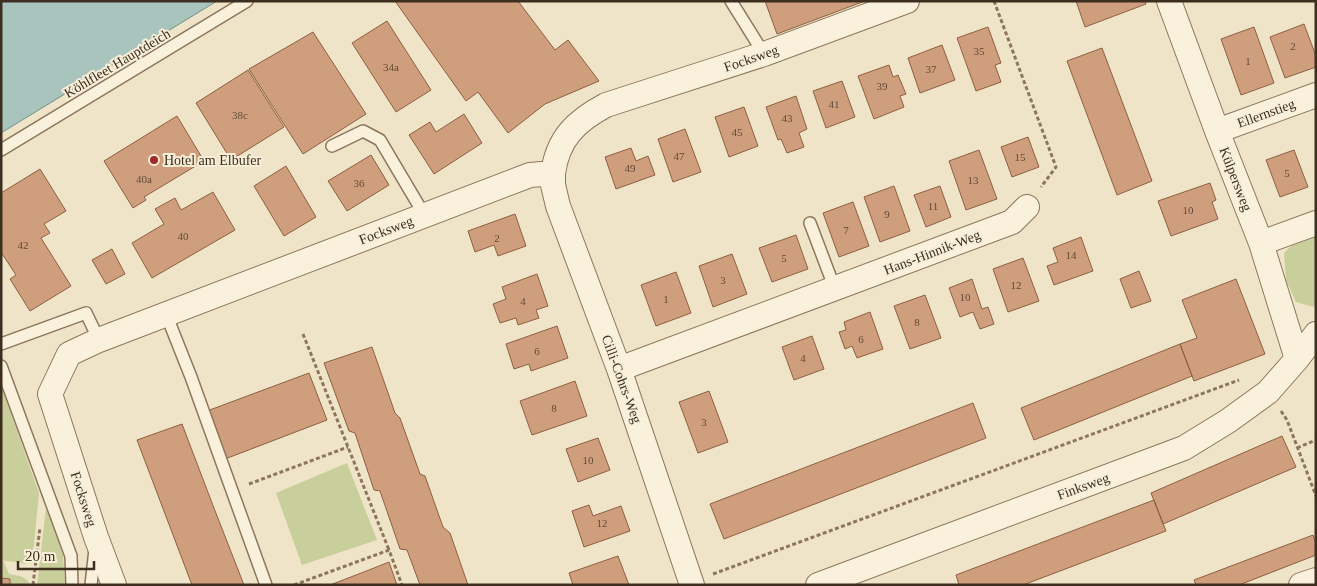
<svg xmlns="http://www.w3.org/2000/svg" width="1317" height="586" viewBox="0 0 1317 586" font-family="Georgia,serif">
	<rect width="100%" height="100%" fill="#f0e4c8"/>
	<path fill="#c9cf9b" d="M1316 235V305L1313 307 1296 302 1286 280 1284 253 1293 244Z
		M1 385 39 493 34 545 31 556 26 564C22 564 20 562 16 562 11 561 7 562 3 560L9 574C18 576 26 575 30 585H1Z
		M347 463 377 540 302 565 276 493Z
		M46 508 63 555 65 585H37Z"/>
	<path fill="#a9c4bc" stroke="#6f938a" d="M1 1H217L1 133Z"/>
	<path fill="#cf9f7d" stroke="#8d5f41" d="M395 1H518L555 50 568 40 599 81 545 104 508 133 478 92 466 101Z
		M765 1H865L777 34Z
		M1076 1H1145L1146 4 1085 27Z
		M387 21 431 90 396 112 352 43Z
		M1304 24 1316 56V67L1285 78 1270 37Z
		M988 27 1001 63 995 65 1001 82 976 91 957 38Z
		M1254 27 1274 83 1241 95 1221 39Z
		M313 32 366 114 303 154 249 69Z
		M942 45 955 80 920 93 908 58Z
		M1102 48 1152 181 1117 195 1067 61Z
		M889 65 893 77 898 75 906 94 900 96 904 107 874 119 858 76Z
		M248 70 284 127 231 160 196 103Z
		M842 81 855 117 826 128 813 91Z
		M796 96 807 129 799 133 804 147 787 153 781 139 778 140 766 107Z
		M744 107 758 146 729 157 715 117Z
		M464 114 482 143 434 174 409 135 430 122 436 132Z
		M177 116 204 161 144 197 146 200 133 208 104 161Z
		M685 129 701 172 673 182 658 139Z
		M1028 137 1039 167 1012 177 1001 147Z
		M631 148 636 161 648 156 655 175 616 189 605 157Z
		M979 150 997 199 966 210 949 161Z
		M1294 150 1308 187 1280 197 1266 160Z
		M371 155 389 185 347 211 328 181Z
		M286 166 316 217 284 236 254 186Z
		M40 169 66 211 44 224 50 233 41 238 71 286 30 311 10 279 16 275 1 252V193Z
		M1210 183 1216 200 1212 202 1218 219 1171 236 1158 201Z
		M894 186 910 231 880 242 864 197Z
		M940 186 951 217 926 227 914 195Z
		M213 192 235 230 152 278 132 243 164 224 155 209 175 198 181 210Z
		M853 202 869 246 839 257 823 213Z
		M515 214 526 246 498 256 494 245 475 252 468 231Z
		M796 235 808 269 772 282 759 248Z
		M1081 237 1093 271 1054 285 1047 266 1058 262 1053 248Z
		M112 249 125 274 106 284 92 260Z
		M732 254 747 294 713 307 699 266Z
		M1023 258 1039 301 1008 312 993 269Z
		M1139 271 1151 301 1131 308 1120 279Z
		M676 272 691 313 656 326 641 285Z
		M537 274 548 306 536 310 539 318 518 325 516 318 500 323 493 304 506 299 502 287Z
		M972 279 982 309 988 307 994 324 980 329 973 312 960 317 949 288Z
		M1236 279 1265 354 1194 381 1180 344 1197 338 1182 300Z
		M925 295 941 338 910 349 894 306Z
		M870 312 883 349 857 358 852 346 845 349 839 332 846 330 844 322Z
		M557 326 568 358 531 371 529 364 514 369 506 344Z
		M812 336 824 369 794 380 782 347Z
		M1180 344 1192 376 1034 440 1021 408Z
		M372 347 395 413 400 418 420 474 425 476 443 527 450 533 468 585H420L407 550 400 549 380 491 374 490 355 433 349 431 324 363Z
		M309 373 327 420 225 459 207 411Z
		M575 381 587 416 532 435 520 401Z
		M709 391 728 442 698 453 679 402Z
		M973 403 986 438 724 539 710 504Z
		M182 424 212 503 244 585H192L137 440Z
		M1282 436 1296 467 1163 524 1151 493Z
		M598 438 610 470 578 482 566 449Z
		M1154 500 1166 531 1023 585H959L956 575Z
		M589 505 593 516 621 506 630 531 584 547 572 511Z
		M1313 535 1316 543V555L1239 585H1196L1194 580Z
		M618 556 629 585H573L569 573Z
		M389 562 397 585H330L369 570Z
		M1 578 10 579V585H1Z"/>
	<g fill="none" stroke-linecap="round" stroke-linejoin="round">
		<defs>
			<path id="lane" d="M731 1 764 54
				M332 146 363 131 380 140 425 216
				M1 150 247 1
				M810 223 835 289
				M166 314 191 377 266 585
				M1 344 86 313 99 340
				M1 366 71 556 72 585
				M91 585 95 549"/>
			<path id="street" d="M1169 1 1217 131 1261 243 1297 359
				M1217 131 1316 95
				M553 173V185L558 206 619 369 692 585
				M1261 243 1316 223
				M619 369 1012 222 1027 207
				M114 585 96 537 50 394 69 354 99 340 530 175 553 173C558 138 576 121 606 105L764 54 907 1
				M818 585 1184 448 1228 421 1268 392 1297 359 1316 334
				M1301 585 1316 580"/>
		</defs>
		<use href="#lane" stroke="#8d765c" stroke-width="14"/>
		<use href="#street" stroke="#8d765c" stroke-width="26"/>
		<path stroke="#8d765c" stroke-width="3" stroke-dasharray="4 2.5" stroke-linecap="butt" d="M994 1 1056 167 1041 187
			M303 334 389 550
			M1281 411 1287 420 1316 496
			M1297 448 1316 440
			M249 484 348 447
			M713 574 1239 380
			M33 585 40 527
			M294 585 389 550 402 585"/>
		<use href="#lane" stroke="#faf1dc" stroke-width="11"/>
		<use href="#street" stroke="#faf1dc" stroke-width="24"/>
	</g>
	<circle fill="#9e2a2b" stroke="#f7eed8" stroke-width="2" cx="154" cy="160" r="5"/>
	<g text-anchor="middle" stroke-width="4" stroke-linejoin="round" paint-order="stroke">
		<g font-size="11" fill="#624a37">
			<text x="1293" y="50">2</text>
			<text x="979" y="55">35</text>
			<text x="1248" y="65">1</text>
			<text x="391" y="71">34a</text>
			<text x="931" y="73">37</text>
			<text x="882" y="90">39</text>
			<text x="834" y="108">41</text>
			<text x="240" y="119">38c</text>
			<text x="787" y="122">43</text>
			<text x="737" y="136">45</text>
			<text x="679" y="160">47</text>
			<text x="1020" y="161">15</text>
			<text x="630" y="172">49</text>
			<text x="1287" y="177">5</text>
			<text x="144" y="183">40a</text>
			<text x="973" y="184">13</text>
			<text x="359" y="187">36</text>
			<text x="933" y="210">11</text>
			<text x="1188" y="214">10</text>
			<text x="887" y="218">9</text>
			<text x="846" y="234">7</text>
			<text x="183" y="240">40</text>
			<text x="497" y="242">2</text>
			<text x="23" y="249">42</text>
			<text x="1071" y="259">14</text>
			<text x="784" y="262">5</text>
			<text x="723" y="284">3</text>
			<text x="1016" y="289">12</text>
			<text x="965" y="301">10</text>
			<text x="666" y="303">1</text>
			<text x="523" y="305">4</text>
			<text x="917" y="326">8</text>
			<text x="861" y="343">6</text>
			<text x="537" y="355">6</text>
			<text x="803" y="362">4</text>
			<text x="554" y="412">8</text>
			<text x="704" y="426">3</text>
			<text x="588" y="464">10</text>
			<text x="602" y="527">12</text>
		</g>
		<g font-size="14" fill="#3d2e20" stroke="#f7eed8">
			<text transform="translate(751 58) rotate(-19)" y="5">Focksweg</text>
			<text transform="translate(117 63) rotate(-31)" y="5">Köhlfleet Hauptdeich</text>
			<text transform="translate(1266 113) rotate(-20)" y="5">Ellernstieg</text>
			<text transform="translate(1236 179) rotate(69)" y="5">Külpersweg</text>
			<text transform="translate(386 230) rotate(-21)" y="5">Focksweg</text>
			<text transform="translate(932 252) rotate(-21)" y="5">Hans-Hinnik-Weg</text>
			<text transform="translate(622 379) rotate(70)" y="5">Cilli-Cohrs-Weg</text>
			<text transform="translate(1083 486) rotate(-20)" y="5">Finksweg</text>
			<text transform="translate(84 499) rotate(72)" y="5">Focksweg</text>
		</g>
		<g font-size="14" fill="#3d2e20" stroke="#f7eed8" text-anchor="start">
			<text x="164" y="165">Hotel am Elbufer</text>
		</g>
	</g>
	<rect width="1317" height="586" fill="none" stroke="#3d2e20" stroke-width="5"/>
	<path d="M18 561v8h76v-8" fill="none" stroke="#3d2e20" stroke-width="2.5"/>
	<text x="25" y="561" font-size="15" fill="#3d2e20" stroke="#f7eed8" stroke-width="4" paint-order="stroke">20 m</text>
</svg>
